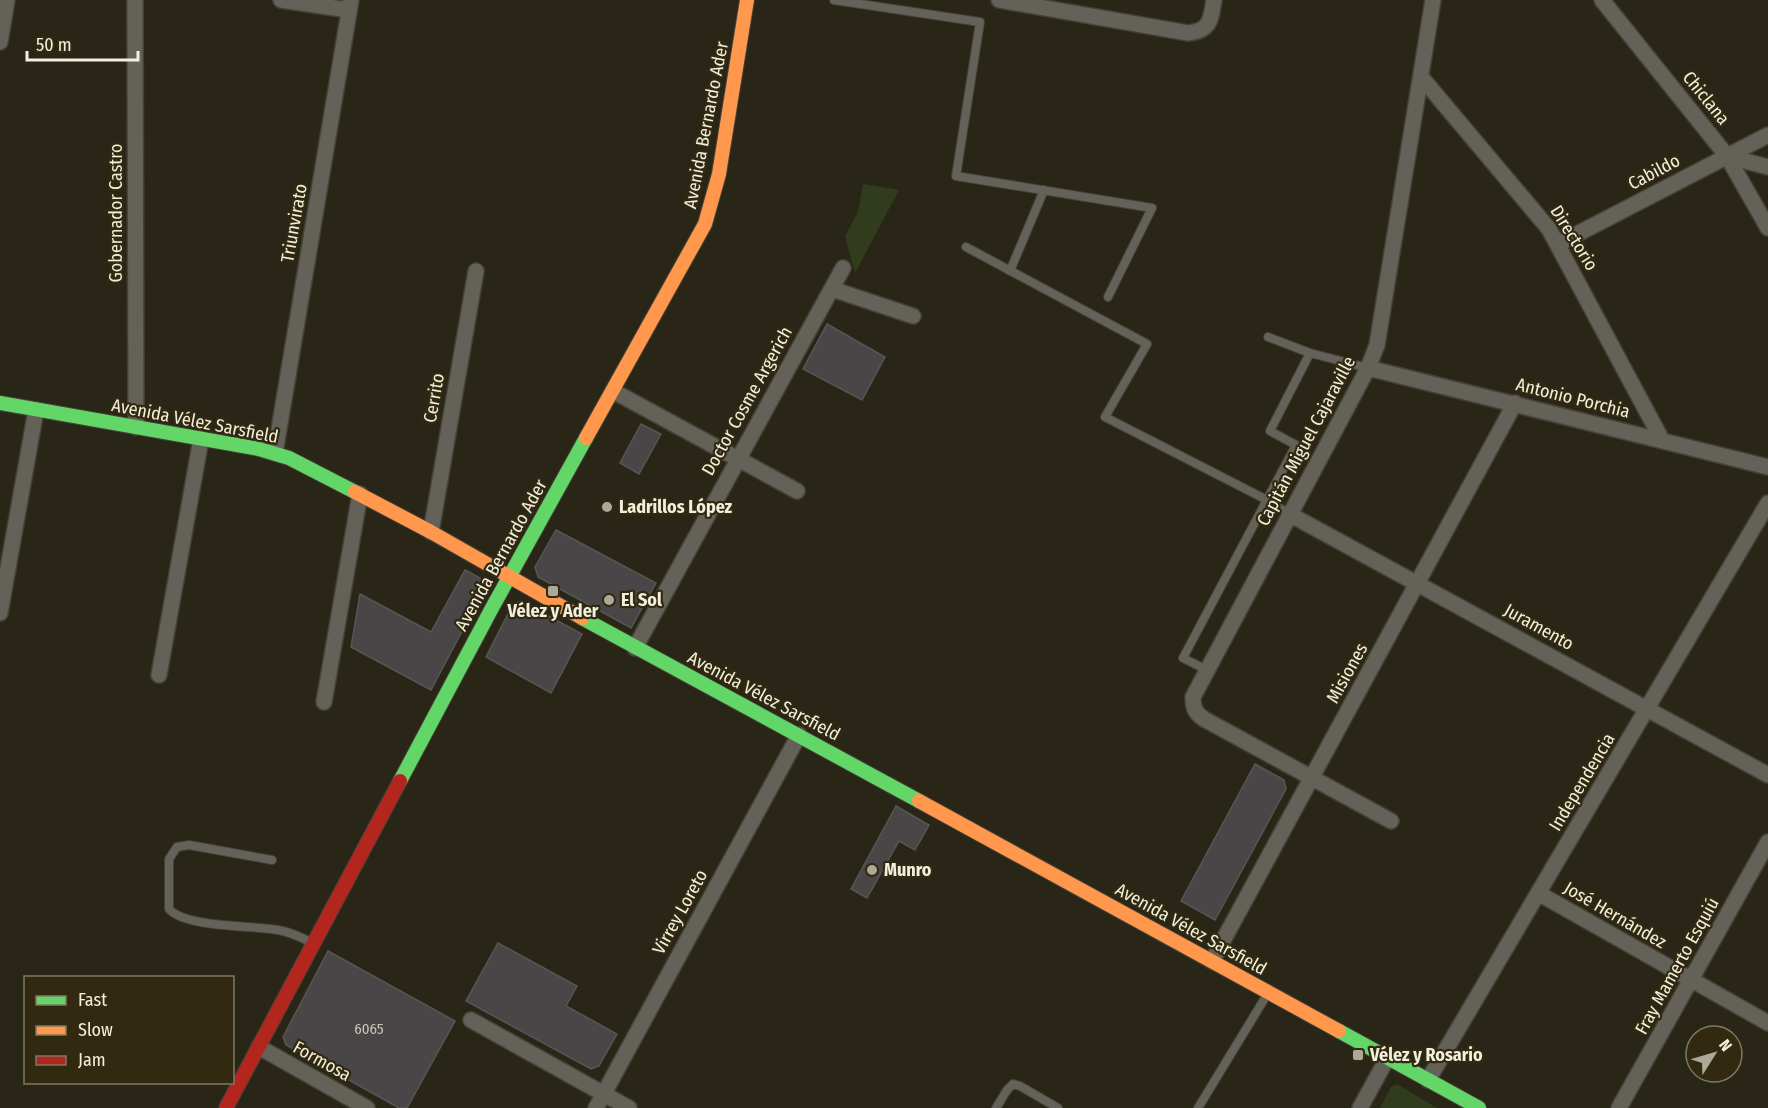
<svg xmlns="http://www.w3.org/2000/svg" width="1768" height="1108" viewBox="0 0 1768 1108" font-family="'Fira Sans Condensed',sans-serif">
	<rect width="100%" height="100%" fill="#292618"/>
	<path fill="#313c1d" d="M863 184 899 190 855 273 845 236 858 212Z
		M1397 1084 1437 1108H1380L1391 1087Z"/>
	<path fill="#484646" stroke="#575655" stroke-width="1.5" d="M827 324 885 357 862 400 803 369Z
		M641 424 661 434 639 474 620 463Z
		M556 530 656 583 631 628 538 577 535 567Z
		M465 570 480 578 484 590 431 690 351 647 360 594 431 632Z
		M521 601 582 634 551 693 486 657 513 604Z
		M1255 764 1284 780 1286 789 1215 920 1181 901Z
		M896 806 929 825 915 850 899 841 867 898 851 889Z
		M498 943 577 986 566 1006 617 1034 599 1066 591 1069 466 1001Z
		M328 951 455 1021 407 1108H399L286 1045 283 1037Z"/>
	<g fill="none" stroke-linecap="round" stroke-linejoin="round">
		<defs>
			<path id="lane" d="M834 0 980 22 956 176 1152 208 1108 297
				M966 247 1147 344 1105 417 1267 500 1291 515
				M1010 271 1044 190
				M1268 337 1310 353 1368 368
				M1207 670 1183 658 1296 445 1270 431 1310 353
				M272 860 189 845 177 847 169 859V909C186 928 251 925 278 930 290 932 301 937 312 943
				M996 1108 1007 1090 1013 1084 1020 1086 1058 1108
				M1198 1108 1268 993"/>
			<path id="street" d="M135 0 136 427
				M281 0 349 10
				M999 0 1188 33C1210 31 1211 20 1214 0
				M1602 0 1727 156 1768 228
				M0 42 7 0
				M1422 78 1549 229 1662 440
				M1727 156 1768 167
				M1558 244 1768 135
				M832 289 913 316
				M1368 368 1768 467
				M613 391 797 491
				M275 453 351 0
				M1291 515 1768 775
				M431 532 476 271
				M0 613 36 410
				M635 648 843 268
				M159 675 201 439
				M324 702 360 494
				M1391 821 1204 719C1195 713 1193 708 1193 697L1368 368 1377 345 1433 0
				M1538 893 1768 1023
				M1212 961 1515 403
				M471 1020 629 1108
				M259 1047 367 1108
				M1428 1080 1768 503
				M596 1108 799 735
				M1360 1108 1388 1057
				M1619 1108 1768 842"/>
			<path id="fast" d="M0 403 259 449 289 458 355 492
				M582 618 919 801
				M400 781 492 608 586 438
				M1339 1031 1479 1108"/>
			<path id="slow" d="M586 438 705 224 719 174 747 0
				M355 492 431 532 582 618
				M919 801 1339 1031"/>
			<path id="jam" d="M226 1108 400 781"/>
		</defs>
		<use href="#lane" stroke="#444136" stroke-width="10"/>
		<use href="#street" stroke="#444136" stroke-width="18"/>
		<use href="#fast" stroke="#444136" stroke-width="16"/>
		<use href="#slow" stroke="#444136" stroke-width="16"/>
		<use href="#jam" stroke="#444136" stroke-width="16"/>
		<use href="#lane" stroke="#646159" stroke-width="8"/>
		<use href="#street" stroke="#646159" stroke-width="15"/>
		<use href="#fast" stroke="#63d668" stroke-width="14"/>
		<use href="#slow" stroke="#ff974d" stroke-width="14"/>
		<use href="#jam" stroke="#b3261e" stroke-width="14"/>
	</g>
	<g fill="#aca999" stroke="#312a10" stroke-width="2">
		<circle cx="607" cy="507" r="6"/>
		<rect x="547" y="585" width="12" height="12" rx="3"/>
		<circle cx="609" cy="600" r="6"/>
		<circle cx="872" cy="870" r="6"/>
		<rect x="1352" y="1049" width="12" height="12" rx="3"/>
	</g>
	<g text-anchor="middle" stroke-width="4.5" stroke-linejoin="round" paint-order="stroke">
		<g font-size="15" fill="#c8c5b9">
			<text x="369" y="1034">6065</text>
		</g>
		<g font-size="18" fill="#f3efdf" stroke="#312a10">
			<text transform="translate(1706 98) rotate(51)" y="6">Chiclana</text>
			<text transform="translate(706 125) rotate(-79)" y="6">Avenida Bernardo Ader</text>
			<text transform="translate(1654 172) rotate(-28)" y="6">Cabildo</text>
			<text transform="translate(116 213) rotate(-90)" y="6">Gobernador Castro</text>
			<text transform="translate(294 223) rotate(-80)" y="6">Triunvirato</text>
			<text transform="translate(1574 238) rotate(58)" y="6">Directorio</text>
			<text transform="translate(434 398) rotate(-80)" y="6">Cerrito</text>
			<text transform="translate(1573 398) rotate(14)" y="6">Antonio Porchia</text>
			<text transform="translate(747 401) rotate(-61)" y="6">Doctor Cosme Argerich</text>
			<text transform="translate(195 421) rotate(11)" y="6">Avenida Vélez Sarsfield</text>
			<text transform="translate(1306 441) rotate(-62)" y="6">Capitán Miguel Cajaraville</text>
			<text transform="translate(501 555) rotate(-61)" y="6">Avenida Bernardo Ader</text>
			<text transform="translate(1539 627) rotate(29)" y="6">Juramento</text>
			<text transform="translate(1347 673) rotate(-61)" y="6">Misiones</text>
			<text transform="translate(764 696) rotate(28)" y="6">Avenida Vélez Sarsfield</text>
			<text transform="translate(1582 782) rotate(-59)" y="6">Independencia</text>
			<text transform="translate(680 912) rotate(-61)" y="6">Virrey Loreto</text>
			<text transform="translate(1615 915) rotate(30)" y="6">José Hernández</text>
			<text transform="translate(1191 929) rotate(29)" y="6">Avenida Vélez Sarsfield</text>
			<text transform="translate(1677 966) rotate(-61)" y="6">Fray Mamerto Esquiú</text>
			<text transform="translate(322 1061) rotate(29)" y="6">Formosa</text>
		</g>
		<g font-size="18" font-weight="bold" fill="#f3efdf" stroke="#312a10" text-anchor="start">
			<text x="619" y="513">Ladrillos López</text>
			<text x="621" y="606">El Sol</text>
			<text x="553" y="617" text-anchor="middle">Vélez y Ader</text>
			<text x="884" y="876">Munro</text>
			<text x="1370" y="1061">Vélez y Rosario</text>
		</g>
	</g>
	<rect x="24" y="976" width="210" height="108" fill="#312a10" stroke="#7f7963" stroke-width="1.5"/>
	<rect x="36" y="996" width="30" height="9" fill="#63d668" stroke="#7f7963" stroke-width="1.5"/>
	<text x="78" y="1006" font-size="18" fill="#f3efdf">Fast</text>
	<rect x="36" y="1026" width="30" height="9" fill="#ff974d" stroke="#7f7963" stroke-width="1.5"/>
	<text x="78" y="1036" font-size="18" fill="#f3efdf">Slow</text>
	<rect x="36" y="1056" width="30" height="9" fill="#b3261e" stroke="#7f7963" stroke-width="1.5"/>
	<text x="78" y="1066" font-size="18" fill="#f3efdf">Jam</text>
	<g transform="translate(1714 1054) rotate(53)"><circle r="28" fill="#312a10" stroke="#7f7963" stroke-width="1.5"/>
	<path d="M0-4.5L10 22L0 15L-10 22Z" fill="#aca999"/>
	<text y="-9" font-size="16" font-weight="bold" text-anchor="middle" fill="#f3efdf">N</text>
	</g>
	<path d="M27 51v9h111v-9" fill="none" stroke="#f3efdf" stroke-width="3"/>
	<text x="36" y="51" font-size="18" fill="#f3efdf" stroke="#312a10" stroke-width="4.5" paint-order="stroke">50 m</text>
</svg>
